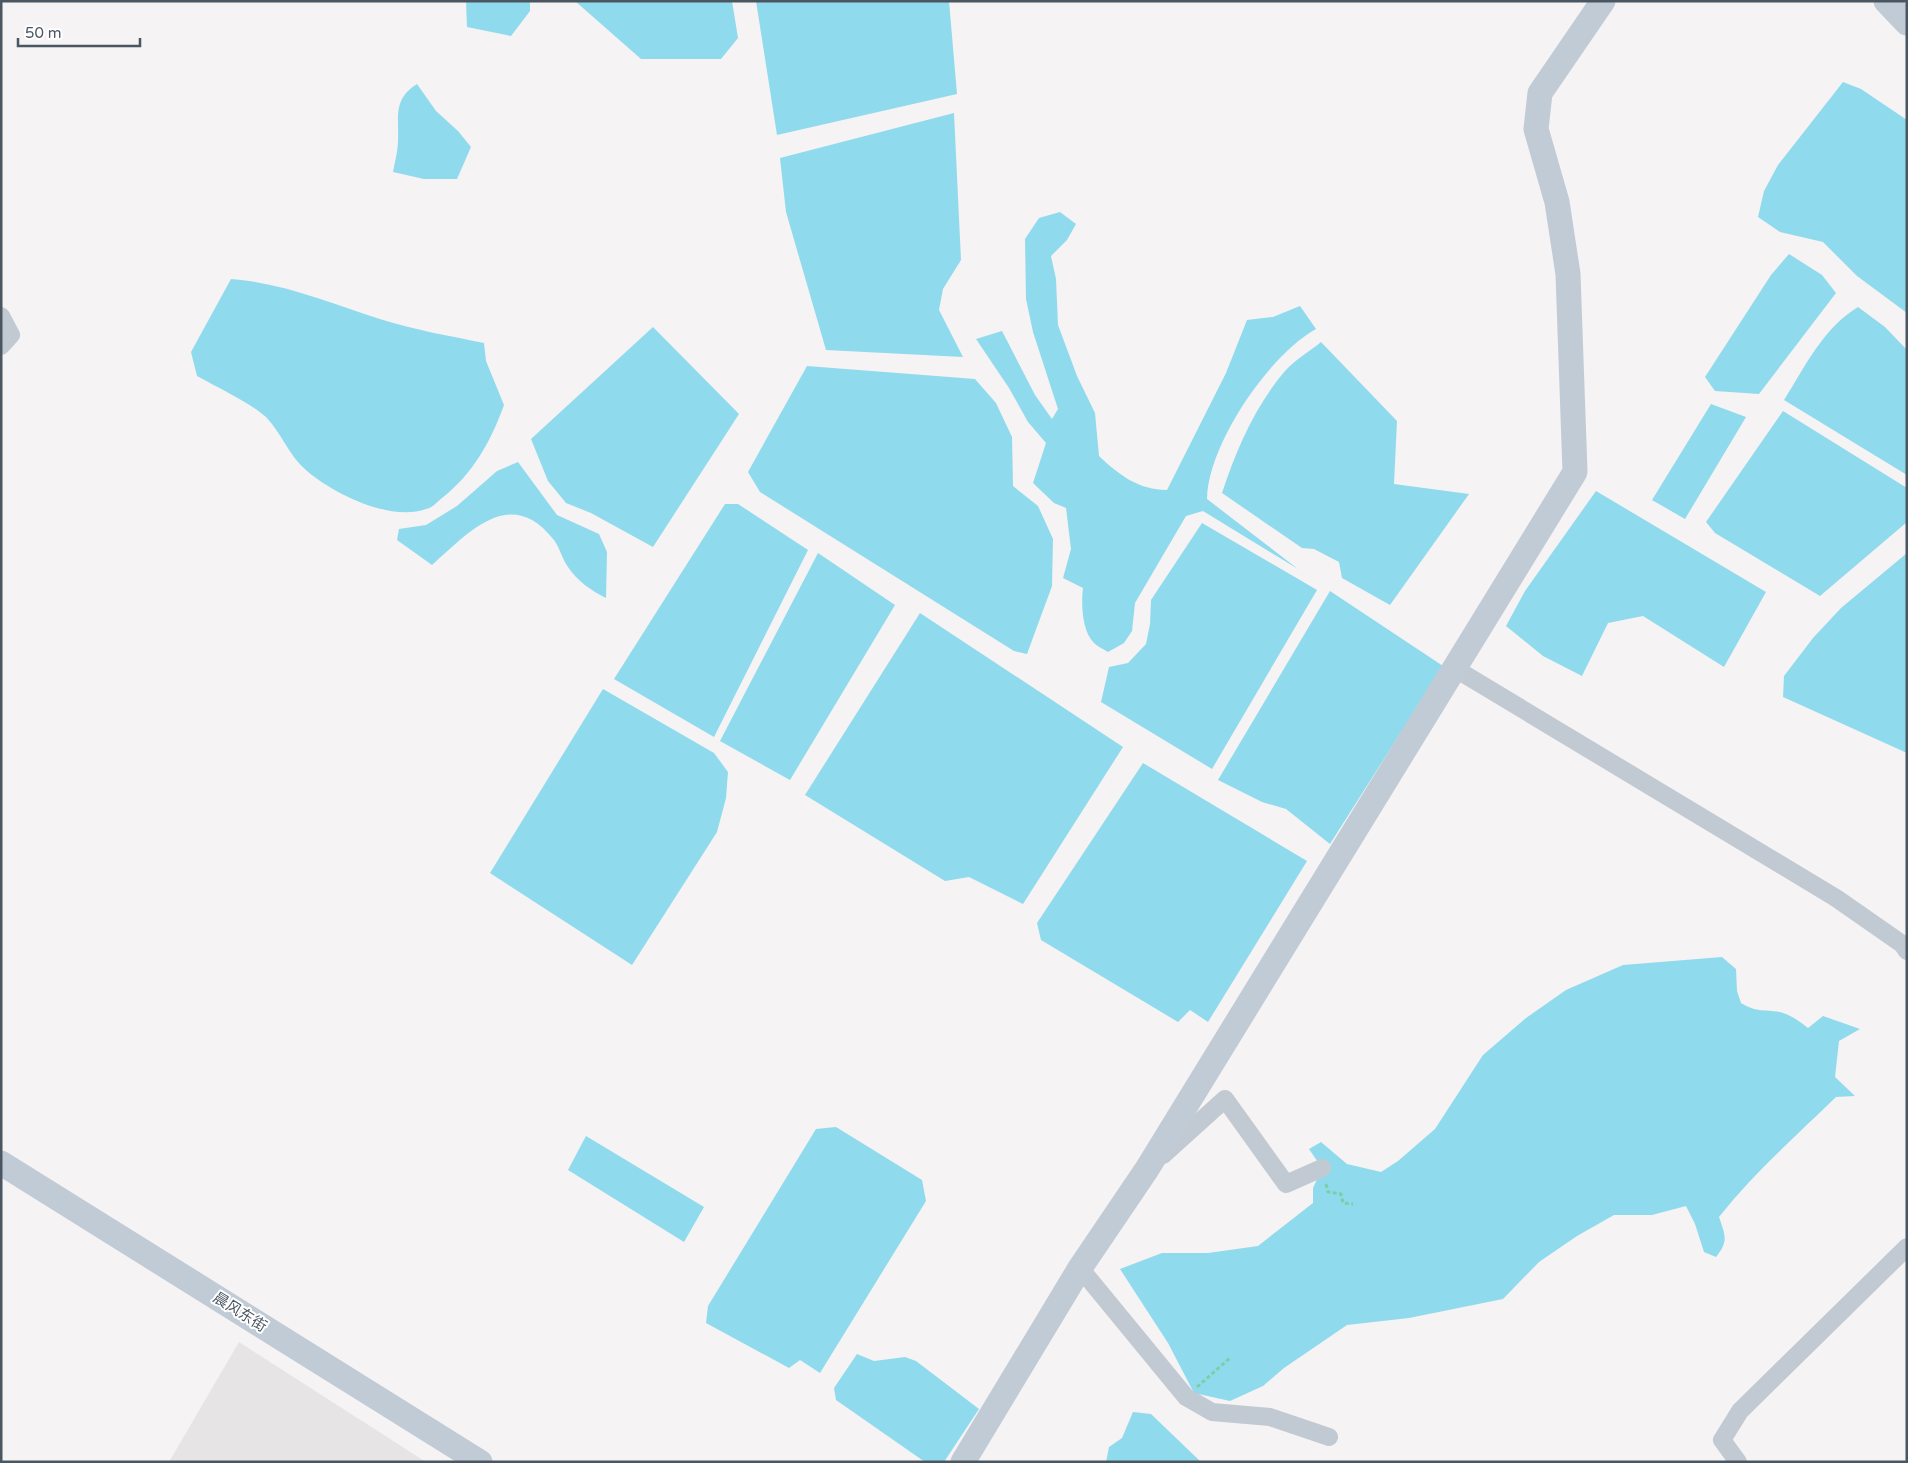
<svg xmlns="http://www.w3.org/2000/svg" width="1908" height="1463" viewBox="0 0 1908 1463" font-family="'Varela Round','Noto Sans SC',sans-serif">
	<rect width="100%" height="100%" fill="#f5f3f3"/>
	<path fill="#e6e4e5" d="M239 1342 426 1462H169Z"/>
	<path fill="#90daee" d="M466 1H530V11L511 36 467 27Z
		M575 1H732L738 38 721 59H641Z
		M756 1H949L957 94 777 135Z
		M1843 82 1861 89 1907 120V313L1857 276 1823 242 1780 232 1758 217 1764 191 1778 165Z
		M417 84 436 111 458 131 471 147 457 179H424L393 172C395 161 398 151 398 140 399 116 393 99 417 84Z
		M954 113 961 260 943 289 939 310 963 357 826 350 786 212 780 158Z
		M1060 212 1076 224 1067 240 1051 256 1056 279 1058 325 1077 376 1095 413 1099 456C1119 475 1139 490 1167 490L1226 373 1247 320 1273 317 1300 306 1316 329C1269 355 1208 444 1207 499L1298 569 1203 511 1186 516 1135 603 1132 631 1124 643 1108 652C1104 649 1098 647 1094 643 1082 631 1081 604 1083 588L1063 578 1071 549 1066 508 1054 503 1033 483 1046 443 1028 422 1009 388 976 339 1002 331 1035 395 1052 419 1058 409 1033 332 1026 299 1025 239 1039 218Z
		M1789 254 1822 275 1836 293 1759 394 1715 391 1705 377 1771 275Z
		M231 279C284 283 332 304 383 320 415 330 450 336 484 343L486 361 504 405C491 441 473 474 442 498 437 502 432 508 426 509 391 522 334 494 307 471 289 456 282 434 266 417 252 404 215 386 197 376L191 352Z
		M1858 307 1885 327 1907 350V475L1784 400C1805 367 1823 328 1858 307Z
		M653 327 739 414 653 547 591 513 566 503 548 481 531 439Z
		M1321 342 1397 421 1394 484 1469 494 1390 605 1342 578 1339 562 1314 549 1302 548 1222 493C1236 450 1255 406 1285 371 1295 360 1310 351 1321 342Z
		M807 366 975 379 996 403 1012 437 1013 486 1038 506 1053 539 1052 586 1027 654 1014 651 760 492 748 472Z
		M1711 404 1746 417 1685 519 1652 500Z
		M1783 411 1907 488V522L1820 596 1715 533 1706 522Z
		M518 462 557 515 599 534 607 552 606 598C592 591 577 581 568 567 562 559 560 548 554 540 511 485 470 531 432 565L397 540 399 529 426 525 457 506 497 471Z
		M1596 491 1766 592 1724 667 1643 616 1608 623 1582 676 1543 656 1506 626 1525 591Z
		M725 504H738L808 550 714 737 614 679Z
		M1202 523 1317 590 1212 769 1101 702 1109 667 1128 663 1146 644 1150 624 1151 600Z
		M818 553 895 605 790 780 720 741Z
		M1907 553V753L1783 697 1784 676 1813 638 1841 608Z
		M1330 591 1443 666 1330 844 1286 809 1262 802 1218 780Z
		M920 613 1123 747 1023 904 969 877 945 881 805 795Z
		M603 689 714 753 728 772 726 798 717 832 632 965 490 873Z
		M1143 763 1307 861 1208 1022 1190 1010 1178 1022 1041 940 1037 923Z
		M1722 957 1736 969 1737 991 1741 1003C1758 1013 1763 1009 1780 1012 1791 1015 1799 1021 1808 1028L1823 1016 1860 1029 1839 1041 1835 1077 1855 1096 1836 1097C1796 1136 1754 1173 1719 1217 1725 1235 1729 1241 1716 1257L1704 1252 1695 1224 1686 1206 1652 1215H1614L1577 1236 1539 1262 1503 1299 1409 1318 1347 1325 1284 1368 1263 1386 1230 1401 1194 1393 1168 1343 1120 1269 1162 1253H1208L1258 1246 1313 1203V1188L1322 1168 1309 1149 1321 1142 1347 1164 1381 1172 1398 1161 1435 1129 1483 1055 1526 1018 1566 990 1623 965Z
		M836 1127 922 1180 926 1201 820 1373 800 1360 789 1368 706 1323 708 1306 816 1129Z
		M586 1136 704 1207 684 1242 568 1170Z
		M857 1354 874 1361 905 1357 916 1361 979 1409 944 1462H925L836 1400 834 1388Z
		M1133 1412 1151 1414 1201 1462H1106L1109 1447 1122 1438Z"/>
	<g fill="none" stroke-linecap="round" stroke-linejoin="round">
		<path stroke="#7ad0a6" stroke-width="3" stroke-dasharray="4 2.5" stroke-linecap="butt" d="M1326 1184 1328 1192 1341 1194 1343 1203 1353 1204
			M1197 1387 1231 1357"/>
		<path stroke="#c1cad2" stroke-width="18" d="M1 316 11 335 1 346
			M1454 668 1836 898 1902 944 1907 951
			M1163 1155 1225 1099 1286 1184 1322 1168
			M1080 1268 1186 1397 1212 1412 1270 1417 1329 1437
			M1738 1462 1722 1440 1740 1411 1907 1247"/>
		<path stroke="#c1cbd6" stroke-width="25" d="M1886 1 1907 23
			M1 1163 480 1462
			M963 1462 1080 1268 1147 1169 1575 472 1568 274 1557 202 1536 129 1540 93 1603 1"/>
	</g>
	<g text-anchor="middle" stroke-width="4" stroke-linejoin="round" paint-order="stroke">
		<g font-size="15" fill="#4a5661" stroke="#fff">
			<text transform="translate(240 1312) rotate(32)" y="5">晨风东街</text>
		</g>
	</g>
	<rect width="1908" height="1463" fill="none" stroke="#4a5661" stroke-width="5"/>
	<path d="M18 38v8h122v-8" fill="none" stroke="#4a5661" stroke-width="2.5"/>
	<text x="25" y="38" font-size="15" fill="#4a5661" stroke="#ffffff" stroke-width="4" paint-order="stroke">50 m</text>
</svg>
